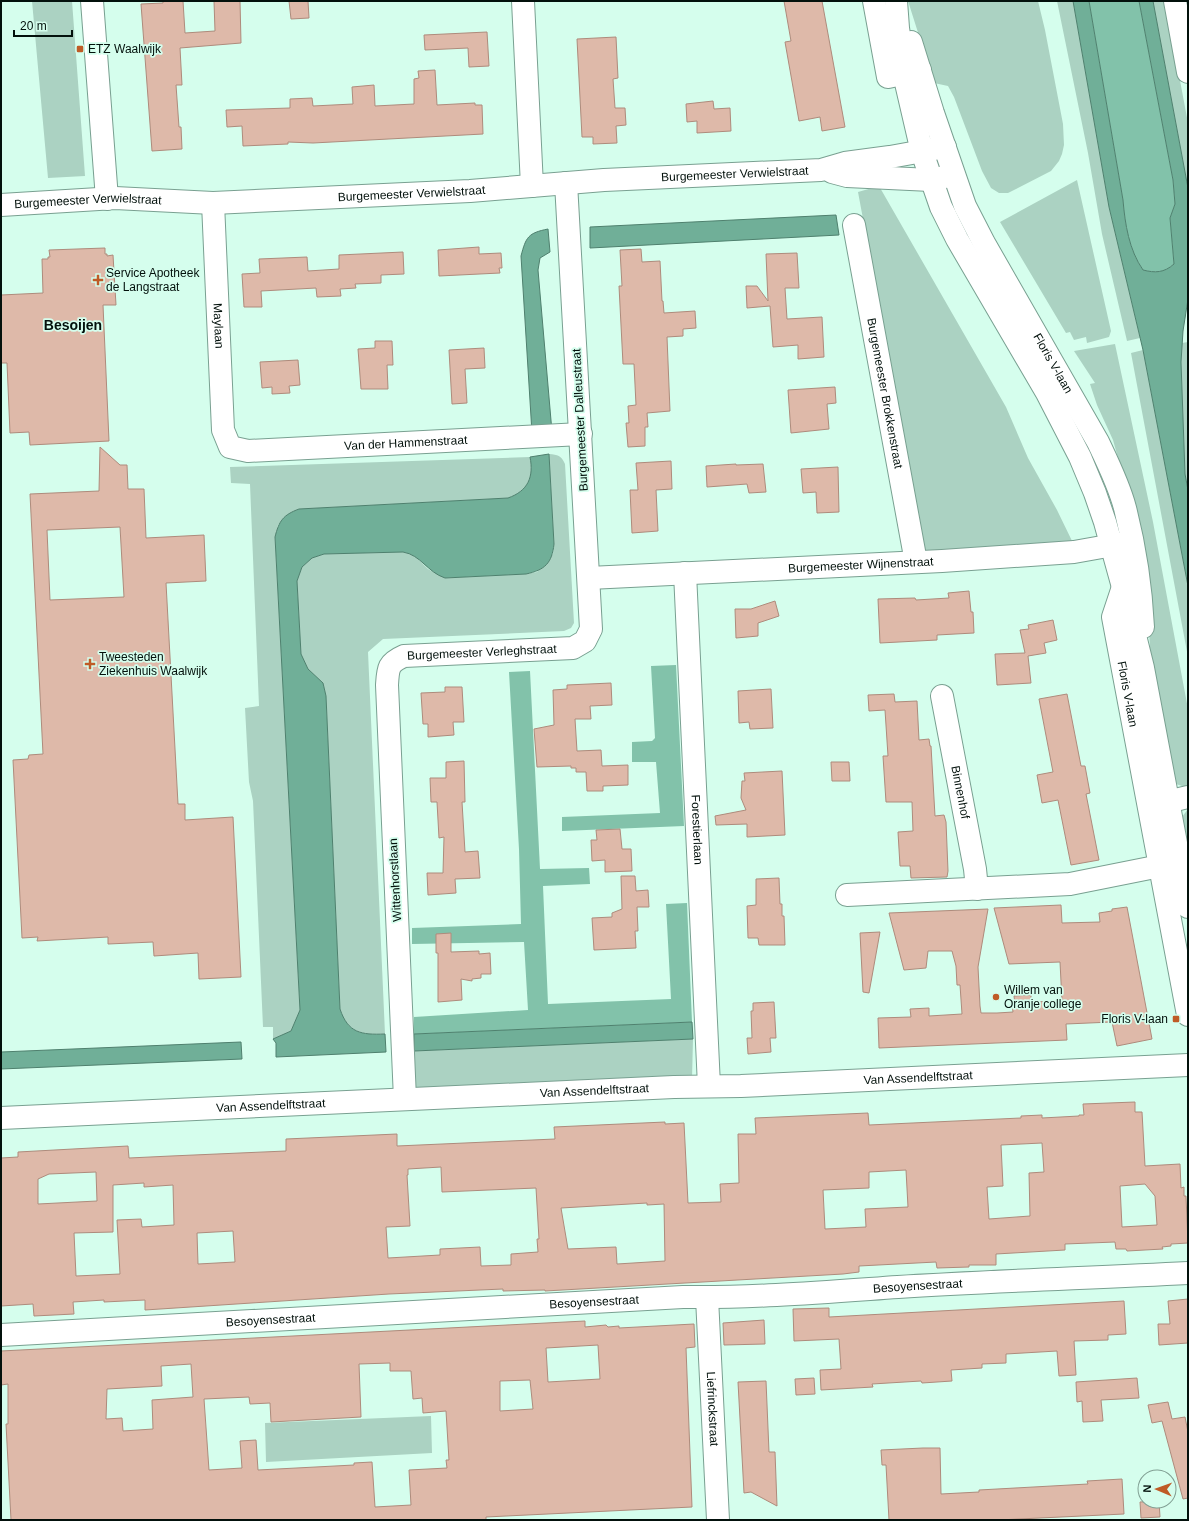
<svg xmlns="http://www.w3.org/2000/svg" width="1189" height="1521" viewBox="0 0 1189 1521" font-family="Helvetica,sans-serif">
	<rect width="100%" height="100%" fill="#d5feed"/>
	<path fill="#abd2c2" d="M32 1H72L85 176 48 178Z
		M908 1H1038L1045 30 1063 124 1064 145 1062 154 1059 161 1051 171 1008 193H999L991 188 982 171 954 97 948 86 934 83Z
		M1057 1H1073L1109 207 1140 338 1127 341 1102 234 1088 153Z
		M1153 1H1165L1188 123V188Z
		M1077 180 1111 331 1109 337 1087 343 1086 337 1074 340 1070 332 1066 333 1000 222Z
		M879 186 1006 407 1028 458 1057 510 1073 543 926 558 858 192Z
		M1188 342V490L1185 474 1181 362 1182 343Z
		M1115 344 1153 522 1188 709V788L1176 784 1151 663 1146 585 1123 476 1113 440 1097 405 1090 384 1095 383 1074 351Z
		M1143 350 1188 586V657L1131 353Z
		M549 454C558 455 561 455 565 464L574 623 571 628 564 631 383 639 368 652 385 1034C361 1035 348 1033 340 1009L326 696 323 683 308 669 301 654 297 581 302 567 312 558 324 554 403 552 412 553 428 569 445 578 526 574 537 572 553 554 554 544Z
		M530 457C534 477 528 491 508 498L299 509 278 525 275 537 300 1010 291 1031 273 1039V1027H263L253 801 249 782 245 708 259 706 250 484 231 483 230 467Z
		M1188 809V850L1182 817Z
		M693 1039 692 1079 415 1092 414 1051Z
		M431 1416 432 1453 266 1462 265 1423Z"/>
	<path fill="#82c2aa" d="M1089 1H1139L1173 180 1175 204 1170 218 1174 264C1164 273 1155 273 1143 270 1129 250 1125 225 1123 200Z
		M676 665 684 826 562 831V817L660 813 656 762H632V742L652 741 655 738 651 666Z
		M530 671 540 869 589 868 590 884 543 886 548 1004 671 999 666 904 687 903 692 1022 414 1034V1017L528 1010 524 942 412 944V928L521 924 519 849 509 672Z"/>
	<path fill="#70af98" stroke="#4f806e" d="M1073 1H1089L1123 200C1125 224 1129 250 1143 270 1155 273 1164 273 1174 264L1170 218 1175 204 1173 180 1139 1H1153L1188 188V299L1183 331 1181 362 1185 474 1188 490V586L1143 350 1109 207Z
		M836 215 839 235 590 248V227Z
		M548 229 550 252 540 258 538 270 552 432 532 433 521 256C526 237 528 233 548 229Z
		M549 454 554 544C552 563 545 570 526 574L445 578C427 572 421 555 403 552L324 554 312 558 302 567 297 581 301 654 308 669 323 683 326 696 340 1009C348 1033 361 1035 385 1034L386 1052 276 1057V1043L273 1039 291 1031 300 1010 275 537C279 521 283 515 299 509L508 498C528 491 534 477 530 457Z
		M692 1022 693 1039 414 1051V1034Z
		M241 1042 242 1059 1 1069V1052Z"/>
	<path fill="#deb9a9" stroke="#ae8b7c" fill-rule="evenodd" d="M163 1H183L185 33 215 31 214 1H240L241 43 180 48 182 85H176L179 127H181L182 149 152 151 141 4 163 3Z
		M289 1H308L309 18 291 19Z
		M784 1H822L845 127 822 131 820 117 799 121 785 42 791 41Z
		M487 32 489 66 469 67 468 48 425 50 424 35Z
		M616 37 618 78 613 79 615 108H625L626 125 616 126 617 143 593 144V137H582L577 39Z
		M435 70 437 105 475 103V105H482L483 134 313 143 288 142V144L243 146 242 126 227 127 226 110 290 108V99L312 98 313 106 353 104 352 87 374 85 375 106 414 104V79L419 78 418 71Z
		M713 101 714 109 730 108 731 131 697 133V121L687 122 686 104Z
		M479 247V254L501 253 502 268H499L500 273 439 276 438 250Z
		M105 248V254H107V256L113 255 116 305H103L109 441 30 445 29 432 10 433 7 363H1V295L43 293 42 259H48V257H50L49 250Z
		M641 249 642 262 660 261 662 301H663L664 313 695 311 696 328 683 329V336L667 337 670 411 647 413 648 427H645V446L628 447 626 423H629L628 406 636 405 634 364H623L619 286H622L620 250Z
		M403 252 404 274 381 275V283L355 284 356 288 340 289 341 296 317 297 316 288 261 291 262 307H244L242 274 260 273 259 259 307 257 308 271 339 269V255Z
		M797 253 799 288H785L787 319 822 317 824 357 798 359V345L773 347 770 306 747 308 746 286H757L768 301 766 254Z
		M375 341H392L393 365H387L388 389H361L358 349 375 348Z
		M484 348 485 368 465 369 467 403 452 404 449 350Z
		M298 360 300 385 289 386 290 393 272 394V387L262 388 260 362Z
		M835 387 836 403 827 404 829 429 791 433 788 390Z
		M100 447 120 465H127L128 489H144L146 538 204 535 206 581 166 583 178 804H185V820L233 817 241 977 199 979 198 953 154 956 153 942 108 944V937L37 941 38 937 22 938 13 760 28 759 29 755 43 754 30 494 99 491ZM120 527 124 597 50 600 47 530Z
		M671 461 672 489 656 490 658 531 632 533 630 490H638L636 463Z
		M736 464V465L763 464 766 492 749 493 747 484 707 487 706 466Z
		M838 467 839 512 817 513 816 492 803 493 801 469Z
		M969 591 971 612H973L974 633 937 635V640L880 643 878 599 915 598 916 600 949 598 948 593Z
		M775 601 779 616 758 623V636L736 638 735 609H751Z
		M1053 620 1057 640 1044 643 1046 653 1028 656 1031 683 997 685 995 654 1025 653 1020 630 1029 629 1028 625Z
		M611 683 612 705 590 706 591 719H575L577 751 601 750 602 766 628 765V785L603 786V791H587L586 772H576V768H571V766L537 767 534 729 554 725 553 690 567 689V685Z
		M445 687H462L464 722H453L454 735 428 737V724H423L421 693 445 692Z
		M771 689 773 728 750 729 749 722 739 723 738 691Z
		M894 694 895 702 917 701 919 740 929 739 930 746H931L935 816 944 815 946 822 948 871 947 877 911 878 910 866H900L898 832 913 831 912 802H886L883 756H888L885 710 869 711 868 695Z
		M1067 694 1081 766H1085L1090 793 1086 794 1099 860 1071 865 1058 800 1042 803 1037 775 1053 772 1039 699Z
		M464 761 465 802H462L465 852 478 851 480 878 455 879 456 893 428 895 427 873H443L444 837 439 838 437 802H431L430 778H446V762Z
		M831 762H849L850 781H832Z
		M782 771 785 835 747 837V824L716 825 715 816 746 810 741 798 742 781H745L744 773Z
		M620 829 622 849H631L632 871 605 872V860L592 861 591 840H597L596 830Z
		M621 876H635L636 891 648 890 649 907H637L638 931H635L636 948 594 950 592 918 612 917V913L622 909Z
		M779 878 780 904H782V916H784L785 945H759L758 938H748L747 906 756 905V879Z
		M1061 905 1062 923 1100 922 1099 913 1112 911V909L1127 907 1152 1039 1117 1046 1112 1022 1066 1024 1067 1040 879 1048 878 1018 911 1017 910 1009 929 1008V1016L962 1014 960 985H957L956 966 952 951H928L926 968 904 970 889 913 988 909 978 967 980 1006 981 1013H997L1013 1012 1012 1004H1015L1014 996 1031 995V1002L1062 1001 1060 962 1009 964 994 908Z
		M880 932 869 993 863 992 860 933Z
		M451 933V952L479 951V954L490 953 491 974H481V978L472 979V981L461 979 462 1000 438 1002V953H436V934Z
		M774 1002 776 1038H770L771 1052 748 1054 747 1038H752L751 1011H753V1003Z
		M1135 1102V1112H1142L1145 1166 1180 1164 1181 1188 1184 1187V1196H1186L1188 1243 1171 1244V1246L1162 1247 1163 1249 1127 1251 1126 1249H1116L1115 1242 1065 1244V1250L996 1254V1265H969V1267L937 1268 936 1262 859 1266V1272L843 1274 545 1291V1290L503 1291V1289L389 1294 145 1310V1300L104 1302V1300L73 1302 74 1314 34 1316 33 1304 1 1306V1158L18 1157V1152L128 1146 129 1158 171 1156 286 1151V1139L397 1134V1146L555 1139 554 1127 665 1122V1124L684 1123 688 1203 721 1202 720 1184 739 1183 738 1134H756L755 1118 868 1113 869 1125 1021 1118V1116L1042 1115V1118L1079 1116V1115H1084L1083 1104ZM1042 1143 1044 1172 1029 1173 1030 1216 989 1219 987 1187 1003 1186 1001 1145ZM441 1167 442 1192 536 1188 539 1239H537L538 1252 511 1254V1265L481 1266 480 1247 440 1249V1255L388 1258 386 1227 410 1226 407 1175H408V1169ZM906 1170 908 1207 865 1209 866 1227 825 1229 823 1190 869 1188V1172ZM96 1172 97 1201 38 1204V1179L49 1174ZM144 1183V1187L173 1185 174 1225 142 1227 141 1219 117 1220 120 1274 76 1276 74 1233 113 1232V1185ZM1145 1184 1155 1196 1157 1225 1122 1227 1120 1186ZM647 1203V1205L664 1204 665 1261 617 1264 616 1247 568 1249 561 1208ZM233 1231 235 1262 198 1264 197 1233Z
		M1188 1299V1343L1159 1345 1158 1324H1170L1168 1301Z
		M1124 1301 1126 1334 1108 1335V1340L1074 1341 1076 1375 1059 1376 1057 1351 1006 1354V1363L982 1364V1368L951 1370 952 1381 922 1383 921 1381 872 1384 873 1387 821 1390 820 1370 841 1369 839 1339 794 1341 793 1309 829 1308V1317Z
		M764 1320 765 1344 724 1345 723 1323Z
		M585 1321V1327L606 1325 608 1327 619 1326V1328L694 1324 695 1347 686 1348 692 1507 486 1517V1520H11L6 1424H8V1384L1 1385V1351ZM598 1345 600 1379 548 1382 546 1348ZM390 1363V1371H411L413 1399 422 1398 423 1413 446 1411 449 1460H446L447 1468 409 1470 411 1505 375 1507 372 1462 354 1463V1465L258 1470 256 1440 240 1441 242 1468 209 1470 204 1399 249 1397 250 1404 270 1403 271 1422 361 1417 359 1364ZM191 1364 193 1397 152 1400 153 1429 123 1431 122 1418 106 1419 107 1389 162 1386 161 1366ZM530 1380 533 1409 500 1411V1381Z
		M814 1378 815 1394 796 1395 795 1379Z
		M1137 1378 1139 1398 1101 1400 1103 1421 1083 1422 1082 1401 1077 1402 1076 1382Z
		M766 1381 769 1452H775L777 1506 751 1492 744 1493 738 1382Z
		M1168 1402 1172 1419 1185 1417 1188 1432V1498L1183 1499 1162 1421 1152 1423 1148 1405Z
		M923 1448H940L941 1494 979 1492V1490L1088 1484 1087 1481 1122 1479 1124 1514 998 1520H889L886 1465H882L881 1450Z
		M1159 1501 1160 1517 1141 1518 1140 1502Z"/>
	<g fill="none" stroke-linecap="round" stroke-linejoin="round">
		<defs>
			<g id="street">
				<path d="M92 1 107 199"/>
				<path d="M523 1 532 186"/>
				<path d="M874 1 888 77 920 70"/>
				<path d="M1175 1 1188 72"/>
				<path d="M832 172 847 176 931 180 949 176"/>
				<path id="s1" d="M213 203 223 430 230 447 248 451 581 434"/>
				<path id="s2" d="M1 205 115 198 213 203 470 191 604 180 821 170 845 163 890 157 945 147"/>
				<path id="s3" d="M854 225 916 562"/>
				<path id="s4" d="M685 573 709 1086"/>
				<path id="s5" d="M589 578 942 561 1074 552 1130 542"/>
				<path id="s6" d="M1123 587 1113 617 1188 1015"/>
				<path id="s7" d="M942 696 975 869 977 889"/>
				<path d="M1167 802 1188 797"/>
				<path d="M847 895 1070 884 1160 866"/>
				<path id="s8" d="M405 1099 387 685C388 668 388 663 404 656L573 648 585 641 591 629 566 183"/>
				<path id="s9" d="M1 1118 674 1087 741 1086 1188 1065"/>
				<path id="s10" d="M707 1298 718 1520"/>
				<path id="s11" d="M1 1335 683 1297C755 1298 826 1292 898 1287 994 1281 1091 1278 1188 1273"/>
			</g>
			<g id="secondary">
				<path d="M896 1 898 28 906 83 922 152 941 207 957 239 1047 393 1080 457 1095 493 1105 522 1123 587 1143 668 1188 907"/>
				<path id="s12" d="M911 42 933 113 965 206 984 243 1098 442C1108 463 1119 485 1125 508 1135 547 1141 587 1143 627"/>
			</g>
		</defs>
		<use href="#street" stroke="#79a091" stroke-width="24"/>
		<use href="#secondary" stroke="#79a091" stroke-width="24"/>
		<use href="#street" stroke="#fff" stroke-width="22"/>
		<use href="#secondary" stroke="#fff" stroke-width="22"/>
	</g>
	<g fill="#bf5b26" stroke="#d5feed" stroke-width="1.5">
		<rect x="76" y="45" width="8" height="8" rx="2"/>
		<path d="M96 274h4v4h4v4h-4v4h-4v-4h-4v-4h4z"/>
		<path d="M88 658h4v4h4v4h-4v4h-4v-4h-4v-4h4z"/>
		<circle cx="996" cy="997" r="4"/>
		<rect x="1172" y="1015" width="8" height="8" rx="2"/>
	</g>
	<g text-anchor="middle" stroke-width="3.5" stroke-linejoin="round" paint-order="stroke">
		<g font-size="12" fill="#03110c" stroke="#d5feed" text-anchor="start">
			<text x="88" y="53">ETZ Waalwijk</text>
			<text x="106" y="277">Service Apotheek<tspan x="106" dy="14">de Langstraat</tspan></text>
			<text x="99" y="661">Tweesteden<tspan x="99" dy="14">Ziekenhuis Waalwijk</tspan></text>
			<text x="1004" y="994">Willem van<tspan x="1004" dy="14">Oranje college</tspan></text>
			<text x="1168" y="1023" text-anchor="end">Floris V-laan</text>
		</g>
		<g font-size="12" fill="#03110c" stroke="#d5feed">
			<text dy="4" stroke="none"><textPath href="#s2" startOffset="735">Burgemeester Verwielstraat</textPath></text>
			<text dy="4" stroke="none"><textPath href="#s2" startOffset="411">Burgemeester Verwielstraat</textPath></text>
			<text dy="4" stroke="none"><textPath href="#s2" startOffset="87">Burgemeester Verwielstraat</textPath></text>
			<text dy="4" stroke="none"><textPath href="#s1" startOffset="123">Maylaan</textPath></text>
			<text dy="4" stroke="none"><textPath href="#s12" startOffset="353">Floris V-laan</textPath></text>
			<text dy="4" stroke="none"><textPath href="#s3" startOffset="171">Burgemeester Brokkenstraat</textPath></text>
			<text transform="translate(580 420) rotate(-93)" y="4">Burgemeester Dalleustraat</text>
			<text dy="4" stroke="none"><textPath href="#s1" startOffset="422">Van der Hammenstraat</textPath></text>
			<text dy="4" stroke="none"><textPath href="#s5" startOffset="272">Burgemeester Wijnenstraat</textPath></text>
			<text dy="4" stroke="none"><textPath href="#s8" startOffset="529">Burgemeester Verleghstraat</textPath></text>
			<text dy="4" stroke="none"><textPath href="#s6" startOffset="110">Floris V-laan</textPath></text>
			<text dy="4" stroke="none"><textPath href="#s7" startOffset="98">Binnenhof</textPath></text>
			<text dy="4" stroke="none"><textPath href="#s4" startOffset="257">Forestierlaan</textPath></text>
			<text transform="translate(395 880) rotate(-93)" y="4">Wittenhorstlaan</text>
			<text dy="4" stroke="none"><textPath href="#s9" startOffset="918">Van Assendelftstraat</textPath></text>
			<text dy="4" stroke="none"><textPath href="#s9" startOffset="594">Van Assendelftstraat</textPath></text>
			<text dy="4" stroke="none"><textPath href="#s9" startOffset="270">Van Assendelftstraat</textPath></text>
			<text dy="4" stroke="none"><textPath href="#s11" startOffset="918">Besoyensestraat</textPath></text>
			<text dy="4" stroke="none"><textPath href="#s11" startOffset="594">Besoyensestraat</textPath></text>
			<text dy="4" stroke="none"><textPath href="#s11" startOffset="270">Besoyensestraat</textPath></text>
			<text dy="4" stroke="none"><textPath href="#s10" startOffset="111">Liefrinckstraat</textPath></text>
		</g>
		<g font-size="14" font-weight="bold" fill="#03110c" stroke="#d5feed">
			<text x="73" y="330">Besoijen</text>
		</g>
	</g>
	<rect width="1189" height="1521" fill="none" stroke="#03110c" stroke-width="4"/>
	<g transform="translate(1157 1489) rotate(272)"><circle r="19" fill="#d5feed" stroke="#819f93"/>
	<path d="M0-3L7 15L0 10L-7 15Z" fill="#bf5b26"/>
	<text y="-6" font-size="11" font-weight="bold" text-anchor="middle" fill="#03110c">N</text>
	</g>
	<path d="M14 30v6h58v-6" fill="none" stroke="#03110c" stroke-width="2"/>
	<text x="20" y="30" font-size="12" fill="#03110c" stroke="#d5feed" stroke-width="3" paint-order="stroke">20 m</text>
</svg>
